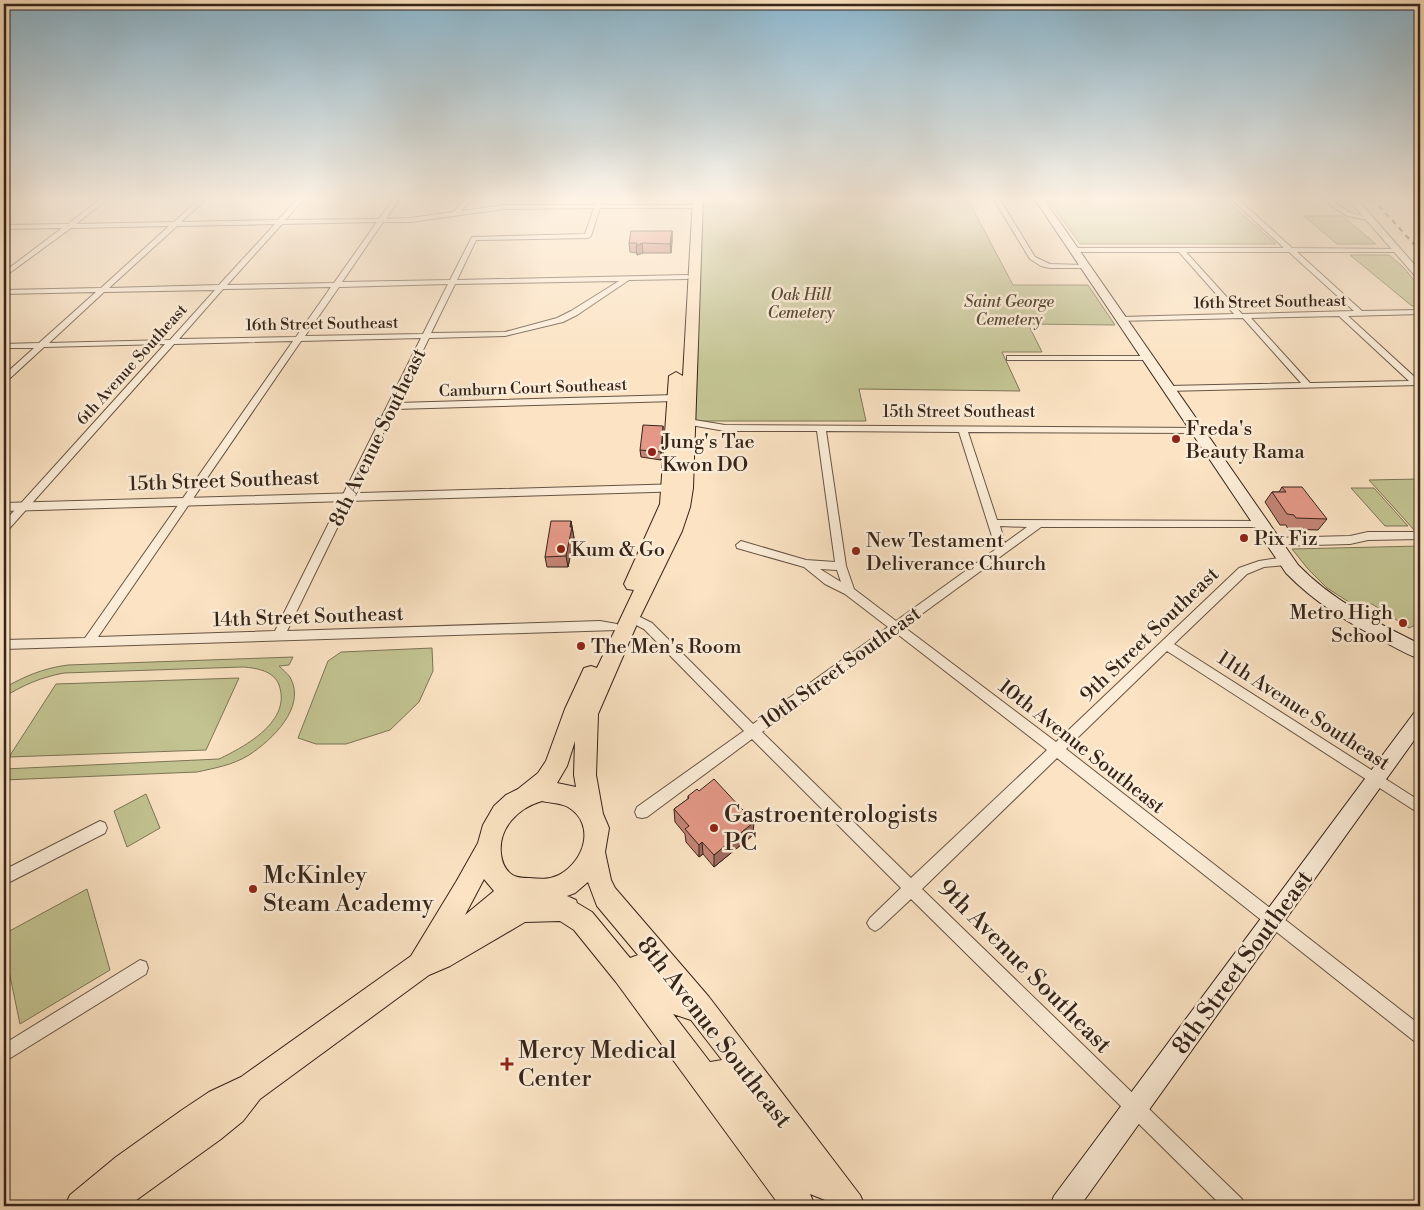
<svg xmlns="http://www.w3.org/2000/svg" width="1424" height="1210" viewBox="0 0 1424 1210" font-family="'Libre Bodoni',serif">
	<rect width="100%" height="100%" fill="#fbe3c3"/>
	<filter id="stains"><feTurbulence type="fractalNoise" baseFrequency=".004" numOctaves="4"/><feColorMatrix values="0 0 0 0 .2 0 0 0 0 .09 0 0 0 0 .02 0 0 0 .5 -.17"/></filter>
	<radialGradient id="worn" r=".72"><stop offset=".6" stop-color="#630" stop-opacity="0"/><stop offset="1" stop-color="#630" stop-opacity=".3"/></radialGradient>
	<path fill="#c2c391" stroke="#7c7456" d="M702 198H967L1013 285H1088L1115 325 1028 324 1042 352H1002L1020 391 859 389 866 421H696L693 419Z
		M1047 198H1224L1276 244H1080Z
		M1304 216H1342L1376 244H1337Z
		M1350 255H1389L1403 267 1420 287V306H1412Z
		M1420 479V531H1415L1369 480Z
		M1351 488H1374L1408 526H1385Z
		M1420 546V623L1409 628 1372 604H1352L1327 588 1308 569 1292 549Z
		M432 648 433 671 419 702 390 730 346 744H316L298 738 328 661 341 652Z
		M293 657 289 665 279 666C282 669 287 673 290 677 307 707 272 740 249 755 233 765 215 768 197 772L4 780V769L219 759C246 746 292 721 279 685 274 671 257 668 243 667L64 673C42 677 23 685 4 697V688C25 676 44 668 68 665Z
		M239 678 206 750 9 757 56 684Z
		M146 794 160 828 127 847 114 811Z
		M87 889 110 970 20 1024 4 947V934Z"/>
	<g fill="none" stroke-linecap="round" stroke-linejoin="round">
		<defs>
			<path id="minor" d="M102 198H109L76 224 174 222 200 198H207L181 222 278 220 298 198H305L285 220 379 219 394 198H400L386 219 410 218 453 212 467 198H474L461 211 504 205H595L597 198H603L601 205H693V207L691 208H600L591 236 588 238 476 240 457 280 687 275 691 277 687 279 629 280 577 315 563 322 505 336 429 338 397 403 675 395 679 398 675 401 395 409 287 631 600 621 617 624 619 627 617 630 4 649V640L85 638 293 341 174 344 8 530 4 531V522L165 344 44 347 7 381H4V375L34 348H4V344L39 343 96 292 4 294V290L101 288 169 226 71 228 4 277V272L62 228 4 229V225L68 224ZM594 208 585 234 472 237 450 280 342 282 383 222H410L504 209ZM377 222 334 283 227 285 282 224ZM275 224 219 285 109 288 177 226ZM619 281 571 311 557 318 505 332 431 333 455 284ZM448 284 423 334 305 336 339 287ZM331 287 296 337 179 339 223 289ZM215 290 170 340 49 343 104 292ZM421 338 275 631 98 637 301 341Z
				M993 198H999L1035 257 1050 264 1084 265 1086 266V268H1050L1041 266 1030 259Z
				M1230 198H1237L1292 248 1399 249V251L1397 252H1297L1362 311 1420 310V314L1348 316 1419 381V385L1166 391 1165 389 1169 386 1301 383 1243 318 1117 321V317H1120L1234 314 1179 252H1073L1070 250 1073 248H1284ZM1186 252H1289L1354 311 1242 314ZM1339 316 1409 381 1310 383 1251 318Z
				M1320 198H1328L1351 213 1372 218 1369 220 1347 216Z
				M1007 356H1147L1151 358 1147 360H1007Z
				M688 419 725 425 1200 428 1201 430 1197 433 968 432 997 520 1261 521 1266 524 1261 527H1041L904 627 1056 742 1239 568 1259 561 1286 557 1291 561 1286 565 1264 567 1247 574 1174 644 1420 801V814L1167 651 1066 749 1420 1025V1043L1414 1041 1057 758 922 889 1242 1199 1244 1206H1222L911 899 880 928 875 931 870 928 867 923 870 918 901 888 752 739 647 817 642 818 637 817 635 812 637 807 744 731 644 629 626 620 624 617 626 614H634L652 623 753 724 888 627 845 594 825 584 804 567 737 548 736 545 741 541 806 560 835 562 817 431H725L685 424V420ZM826 431 959 432 996 549 896 621 854 589 846 566ZM1000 526 1027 527 1005 543ZM820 569 837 570 841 582ZM896 633 1047 750 911 878 762 732Z
				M1368 532H1420V539L1368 540 1350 544 1273 546 1268 542 1273 538 1350 536Z
				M100 821 105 823 107 828 105 833 4 885V870Z
				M140 960 146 962 148 968 146 974 4 1062V1044Z"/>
			<path id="tertiary" d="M4 198H12L4 203Z
				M1347 198H1356L1420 271V279L1417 278Z
				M682 484 687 485 688 488 687 491 4 511V503Z"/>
			<path id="secondary" d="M1034 198H1043L1298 565C1333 601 1376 622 1420 644V659C1408 655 1396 648 1385 642 1349 623 1315 603 1286 573Z
				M1420 710V732L1080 1206H1050L1054 1196 1414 713Z"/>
			<path id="primary" d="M693 198H703L693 488 690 507 682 531 640 617 598 714 596 775 603 814 609 828 605 852 611 880 615 888 709 997 860 1195 865 1206H830L825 1200 810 1194 815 1206H780L616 982 574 930 560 921 525 922 450 966 429 975 260 1099 243 1121 221 1139 128 1206H65L70 1195 116 1157 182 1110 209 1092 241 1077 411 956 456 882 478 843 483 825 494 806 506 795 518 789 538 773 546 761 565 709 584 668 591 666 597 668 634 590 627 589 624 584 660 504 669 376 676 372 683 376 680 429ZM575 741 574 775 576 787 557 783 567 766ZM542 801C550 803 561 803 568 807 596 824 585 861 559 875 549 880 539 879 529 878 523 878 516 878 511 874 504 868 502 862 501 854 498 828 518 808 542 801ZM484 879 494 891 465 915ZM588 882 597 906 638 955 630 958 592 912 577 903 576 900 567 896 575 893ZM673 1014 691 1020 722 1060 710 1062Z"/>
		</defs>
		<use href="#minor" stroke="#675444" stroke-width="2"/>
		<use href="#tertiary" stroke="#675444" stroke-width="2"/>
		<use href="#secondary" stroke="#36241a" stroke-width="2"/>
		<use href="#primary" stroke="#36241a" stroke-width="2"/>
		<use href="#minor" fill="#fcedd8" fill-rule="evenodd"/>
		<use href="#tertiary" fill="#fcedd8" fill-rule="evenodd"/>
		<use href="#secondary" fill="#fcedd8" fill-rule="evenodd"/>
		<use href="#primary" fill="#fbe3c3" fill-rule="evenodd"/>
		<path stroke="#36241a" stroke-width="2" stroke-dasharray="5 5" stroke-linecap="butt" d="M1372 198 1420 251"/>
	</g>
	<path fill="#c48475" stroke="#36241a" d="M672 231V241L671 253H643L637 255V253L630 252 629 243Z
		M663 433 661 460 641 457 640 450Z
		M1282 487 1327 519 1318 530 1288 529 1286 525H1280L1265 502 1272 492H1279Z
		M571 521 574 538 568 567H547L545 557Z
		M688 796 753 835 714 867 703 854 699 857 686 842 685 834 675 822 674 809 688 799Z"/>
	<path fill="#a06b5f" stroke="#36241a" d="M672 231V241L671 253 670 244Z
		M642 243 643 253 637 255 636 246Z
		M663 426V433L661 460V452Z
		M571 521 574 538 568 567 566 556Z
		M754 822 753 835 714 867V855Z
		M702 842 703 854 699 857V845Z"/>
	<path fill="#e49988" stroke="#36241a" d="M631 231H672L670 244 642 243 636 246 637 243H629Z
		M643 425 663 426 661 452 640 450Z
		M1282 487H1302L1327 519 1296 518 1294 515 1287 514 1272 492H1286Z
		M551 521H571L570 527H572L566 556 545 557Z
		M714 779 754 822 714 855 702 842 699 845 685 829 689 826 674 809 689 798 688 796 697 789 699 791Z"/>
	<linearGradient id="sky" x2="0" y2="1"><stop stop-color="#8bb8d1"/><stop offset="0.54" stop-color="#fdf2e4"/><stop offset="1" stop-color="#fdf2e4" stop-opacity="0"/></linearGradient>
	<rect width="1424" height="368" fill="url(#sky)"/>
	<g fill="#8f2418" stroke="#fcedd8" stroke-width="2">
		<circle cx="1176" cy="439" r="5"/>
		<circle cx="652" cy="452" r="5"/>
		<circle cx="1244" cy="538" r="5"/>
		<circle cx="561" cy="549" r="5"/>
		<circle cx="856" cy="551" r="5"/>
		<circle cx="1403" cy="623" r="5"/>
		<circle cx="581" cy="646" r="5"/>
		<circle cx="714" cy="828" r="5"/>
		<circle cx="253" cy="889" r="5"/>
		<path d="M504.5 1056.5h5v5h5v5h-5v5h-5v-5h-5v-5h5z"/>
	</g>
	<g text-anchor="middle" stroke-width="5" stroke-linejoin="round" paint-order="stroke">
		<g font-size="16" font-style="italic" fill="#594c38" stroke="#fcedd8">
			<text x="801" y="300">Oak Hill<tspan x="801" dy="18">Cemetery</tspan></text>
			<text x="1009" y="307">Saint George<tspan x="1009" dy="18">Cemetery</tspan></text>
		</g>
		<g font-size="16" fill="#36241a" stroke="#fcedd8">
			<text transform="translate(1270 301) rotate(-1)" y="6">16th Street Southeast</text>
			<text transform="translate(322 323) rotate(-1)" y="6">16th Street Southeast</text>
			<text transform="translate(131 364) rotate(-48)" y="6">6th Avenue Southeast</text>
			<text transform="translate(533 387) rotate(-2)" y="6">Camburn Court Southeast</text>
			<text x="959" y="417">15th Street Southeast</text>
		</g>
		<g font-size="20" fill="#36241a" stroke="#fcedd8" text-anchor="start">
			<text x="1186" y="435">Freda's<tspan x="1186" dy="23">Beauty Rama</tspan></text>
			<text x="662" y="448">Jung's Tae<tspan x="662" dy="23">Kwon DO</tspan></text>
			<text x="1254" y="545">Pix Fiz</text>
			<text x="866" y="547">New Testament<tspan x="866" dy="23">Deliverance Church</tspan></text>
			<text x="571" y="556">Kum &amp; Go</text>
			<text x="1393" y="619" text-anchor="end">Metro High<tspan x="1393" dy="23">School</tspan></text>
			<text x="591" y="653">The Men's Room</text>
		</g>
		<g font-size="20" fill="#36241a" stroke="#fcedd8">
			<text transform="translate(377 437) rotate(-64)" y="7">8th Avenue Southeast</text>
			<text transform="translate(224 480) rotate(-2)" y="7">15th Street Southeast</text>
			<text transform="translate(308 616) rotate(-2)" y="7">14th Street Southeast</text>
			<text transform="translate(1149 634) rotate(-44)" y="7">9th Street Southeast</text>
			<text transform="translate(840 667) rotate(-36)" y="7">10th Street Southeast</text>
			<text transform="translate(1304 710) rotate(33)" y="7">11th Avenue Southeast</text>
			<text transform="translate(1082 746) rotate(38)" y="7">10th Avenue Southeast</text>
		</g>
		<g font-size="24" fill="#36241a" stroke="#fcedd8" text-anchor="start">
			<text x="724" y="822">Gastroenterologists<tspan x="724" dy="28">PC</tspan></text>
			<text x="263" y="883">McKinley<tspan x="263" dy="28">Steam Academy</tspan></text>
			<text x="518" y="1058">Mercy Medical<tspan x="518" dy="28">Center</tspan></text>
		</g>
		<g font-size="24" fill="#36241a" stroke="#fcedd8">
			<text transform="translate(1242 962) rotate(-54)" y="8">8th Street Southeast</text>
			<text transform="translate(1025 966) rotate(45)" y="8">9th Avenue Southeast</text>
			<text transform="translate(715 1032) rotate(52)" y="8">8th Avenue Southeast</text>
		</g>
	</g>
	<rect width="1424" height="1210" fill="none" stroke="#fbe3c3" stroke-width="20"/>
	<rect x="5" y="5" width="1414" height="1200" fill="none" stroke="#36241a" stroke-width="2.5"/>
	<rect x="10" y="10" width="1404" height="1190" fill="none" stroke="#36241a"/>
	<rect width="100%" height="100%" filter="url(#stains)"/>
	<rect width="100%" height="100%" fill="url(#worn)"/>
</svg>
